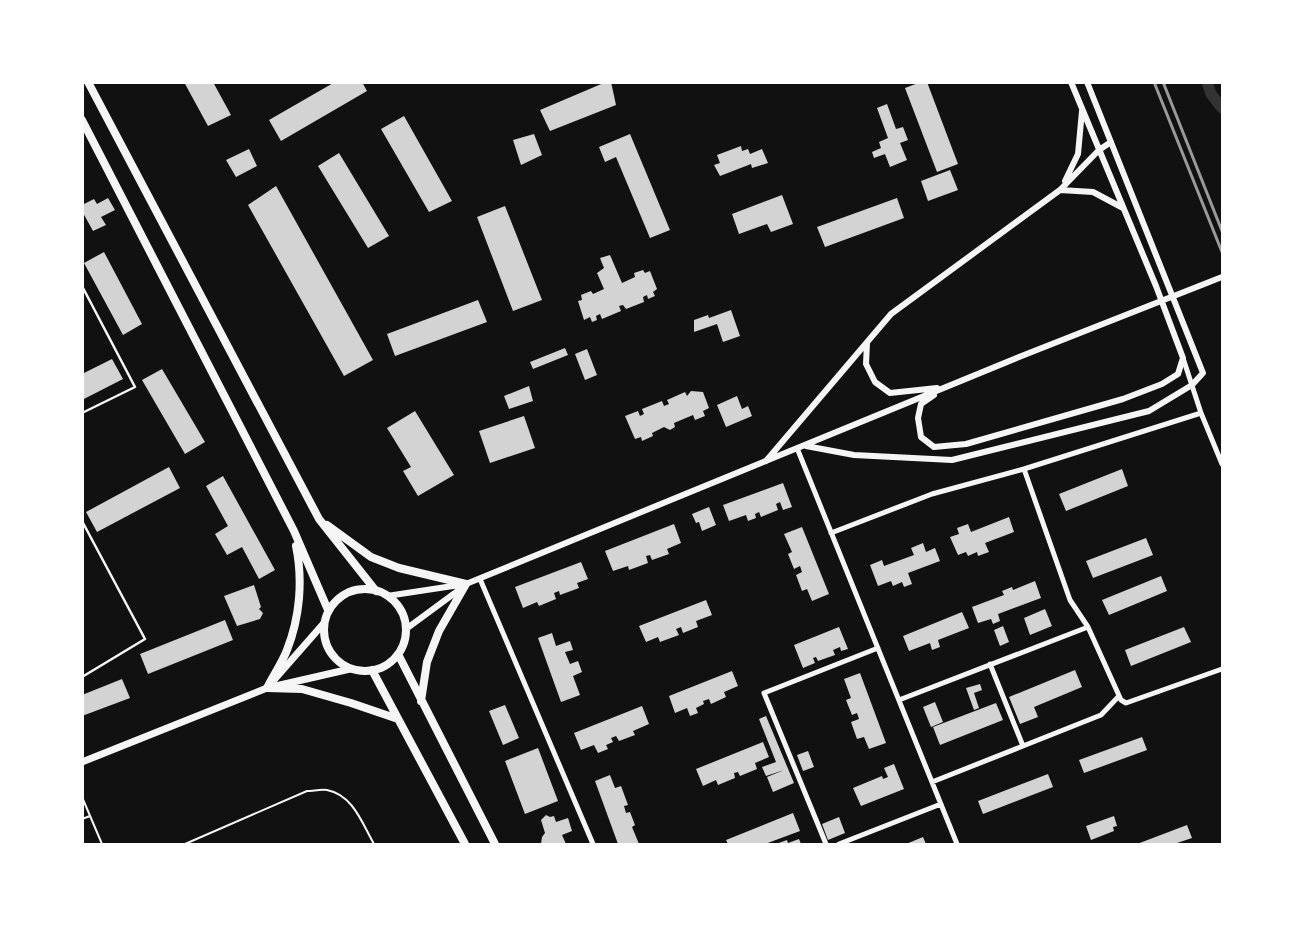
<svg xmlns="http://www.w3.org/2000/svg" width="1305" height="927" viewBox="0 0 1305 927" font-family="Helvetica,sans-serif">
	<rect width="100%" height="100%" fill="#111"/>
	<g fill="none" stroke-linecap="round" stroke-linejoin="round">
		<path stroke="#333" stroke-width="11" d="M1207 82 1211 94 1222 108"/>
	</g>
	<path fill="#d3d3d3" d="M184 82H213L231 115 208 126Z
		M335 82H362L367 91 281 141 269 120Z
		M606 82H611L616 105 550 131 540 110Z
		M921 82H927L958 164 937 172 905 88Z
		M887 104 896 129 903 127 908 140 900 143 907 160 890 167 885 154 874 158 872 152 881 148 879 142 888 138 877 108Z
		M404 116 452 201 429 212 381 129Z
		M534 134 542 155 521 165 513 140Z
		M630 134 670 230 650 238 616 157 605 162 599 147Z
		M741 146 742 151 748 149 750 154 762 149 768 163 752 168 751 164 720 176 714 165 720 163 717 155Z
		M249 149 257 166 236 177 226 160Z
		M339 153 389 236 368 248 318 166Z
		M950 170 958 190 928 201 921 181Z
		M276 186 373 360 344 376 248 205Z
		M782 195 793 224 771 232 767 224 739 234 732 214Z
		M108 198 115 210 101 217 106 225 93 231 82 211V205L94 199 97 204Z
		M897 198 904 218 825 247 817 227Z
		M505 206 542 300 513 311 477 217Z
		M104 252 142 324 123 335 84 263Z
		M610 255 622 283 635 277 634 273 643 270 645 273 650 271 657 289 653 292 655 296 648 299 647 295 643 297 644 302 626 309 623 305 619 306 621 311 602 319 600 314 596 316 597 320 592 322 590 317 584 320 578 301 582 300 581 295 591 291 593 294 604 289 597 273 604 268 600 258Z
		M478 300 487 322 395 356 387 334Z
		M731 310 740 336 723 342 717 324 694 332V320L708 315 709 318Z
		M565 348 568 355 533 369 530 362Z
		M587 349 597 375 585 380 575 354Z
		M112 359 123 379 82 400V374Z
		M162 369 205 442 185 454 142 380Z
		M529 386 533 401 509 409 504 396Z
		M691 391 703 392 709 408 703 411 705 416 695 420 693 415 674 423 675 427 670 430 664 427 652 433 653 436 642 441 641 437 635 439 625 416 638 411 640 416 644 414 642 409 662 401 664 406 669 404 667 400 685 392 687 396Z
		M737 396 742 409 748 406 752 416 726 427 717 405Z
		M415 411 454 475 418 496 403 471 411 467 387 428Z
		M524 416 535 448 490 463 479 431Z
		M169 467 180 488 97 532 86 512Z
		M1122 469 1128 486 1066 511 1059 494Z
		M223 476 275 570 259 579 242 547 227 555 215 534 228 526 206 486Z
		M783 483 792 507 783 510 780 502 776 504 778 510 761 517 759 512 755 514 756 518 748 521 746 515 729 521 723 505Z
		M709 507 716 525 702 531 699 522 696 523 692 514Z
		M1009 517 1014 532 985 543 989 552 978 556 977 552 968 556 966 552 958 555 950 537 959 534 957 528 968 524 971 532Z
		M674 524 681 543 667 549 669 554 652 560 650 555 646 556 648 563 629 570 628 566 613 571 605 551Z
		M802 527 829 594 812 601 807 589 802 591 796 575 802 572 800 566 794 569 788 554 792 552 784 534Z
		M1146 538 1153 555 1093 578 1086 561Z
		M923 543 926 552 935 548 940 561 908 573 912 584 904 587 902 582 893 586 891 581 878 586 870 565 882 560 884 566 914 555 911 548Z
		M581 562 588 579 577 583 579 588 560 595 559 591 554 593 556 599 539 606 537 602 523 608 515 587Z
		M1161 576 1167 591 1109 615 1102 600Z
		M1035 581 1041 598 998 614 1000 621 993 624 991 619 978 623 972 607 1004 595 1002 591 1012 587 1013 590Z
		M254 585 261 607 259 609 263 613 260 619 237 626 224 596Z
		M706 600 712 615 696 621 698 627 683 633 681 627 676 629 679 635 660 642 658 637 646 642 639 626Z
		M1045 609 1052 626 1030 635 1024 618Z
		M962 612 969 628 938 640 940 647 932 650 930 643 909 651 903 636Z
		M225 620 233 640 148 674 140 654Z
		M1003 626 1009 642 1000 646 994 630Z
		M839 627 848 649 841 651 840 647 833 650 835 655 818 661 816 657 813 658 815 663 803 668 794 645Z
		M1184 627 1191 642 1131 666 1125 650Z
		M552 633 556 646 570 641 573 650 565 652 570 664 578 661 582 672 573 676 580 695 561 702 538 638Z
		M1075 670 1082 687 1034 707 1038 717 1020 724 1009 697Z
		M732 671 738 686 724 692 726 697 711 704 709 699 703 701 704 704 696 708 698 713 690 716 687 708 675 713 669 696Z
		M860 673 886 743 869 749 864 737 857 739 851 722 859 719 857 713 852 715 846 700 851 698 844 679Z
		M122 679 130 698 82 716V695Z
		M980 684 982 690 974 693 979 708 974 710 966 688Z
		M935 702 943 722 931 727 923 707Z
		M996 703 1003 720 940 745 933 727Z
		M505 705 519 738 503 745 489 711Z
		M642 706 649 724 633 731 635 735 619 741 616 736 611 738 613 742 606 745 608 749 598 753 594 745 581 750 574 733Z
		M766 716 794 783 773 792 767 777 784 770 766 776 762 767 776 762 759 719Z
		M1142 737 1147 750 1084 773 1079 760Z
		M763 742 769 757 755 763 757 769 740 776 738 772 734 773 735 778 718 785 716 780 703 786 696 769Z
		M538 748 558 801 525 814 505 761Z
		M808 751 814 767 803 771 797 755Z
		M894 764 904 789 861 806 853 788 882 776 883 779 888 777 884 768Z
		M1048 774 1053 787 983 814 978 801Z
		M610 775 615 788 621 786 628 805 624 806 626 813 630 812 635 825 632 827 639 844H618L595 781Z
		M793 813 800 831 765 844H728L726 840Z
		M546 815 550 817 554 816 556 822 568 818 572 831 562 835 566 844H541L542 837 545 833 541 820Z
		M1114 816 1117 826 1113 827 1114 831 1091 840 1086 826Z
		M839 817 845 833 828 840 822 824Z
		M1187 825 1192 838 1174 844H1137Z
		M923 837 926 844H906Z
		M799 839 801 844H776L787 840 788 843Z"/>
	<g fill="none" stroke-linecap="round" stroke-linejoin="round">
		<path stroke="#f5f5f5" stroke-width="2" d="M82 797 102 844
			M82 819 90 816
			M185 844 307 791C313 791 321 789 327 790 353 795 362 823 374 844"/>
		<path stroke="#f5f5f5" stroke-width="2.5" d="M82 286 135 387 82 413
			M82 521 145 639 82 677"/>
		<path stroke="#f5f5f5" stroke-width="5" d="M1183 358 1201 413 1222 464
			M797 448 957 844
			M1024 469 1070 600 1088 627 1121 700 1126 703 1222 669
			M831 533 932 494 1024 469 1201 413
			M480 579 593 844
			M899 700 1088 627
			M1023 746 1101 715 1119 696
			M932 782 1023 746 990 664
			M826 844 764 693 878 648
			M839 844 941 804"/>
		<path stroke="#f5f5f5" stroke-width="6" d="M1065 181 1078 154 1082 111
			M1060 190 1093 192 1123 208
			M867 343 866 364 875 382 890 393 937 388
			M934 395 921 404 918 418 921 437 934 447 966 444 1123 399 1162 384 1178 374 1183 358 1156 286 1071 82
			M806 446 854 455 952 460 1149 411 1192 385 1203 373 1087 82
			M766 461 891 314 1060 190 1099 150 1111 142
			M387 596 466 584 1019 357 1222 277
			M406 629 463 587"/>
		<path stroke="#f5f5f5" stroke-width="7" d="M274 680 324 623
			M82 762 267 688 350 669"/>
		<path stroke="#f5f5f5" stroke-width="8" d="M88 82 319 519 376 591
			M82 120 294 531 328 610
			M327 525 371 557 399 568 466 584 439 631 427 662 421 701
			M296 546C303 580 300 617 287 650 282 663 273 676 267 688L302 689 351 703 398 719
			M324 630a41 41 0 1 1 82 0a41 41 0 1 1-82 0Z
			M398 654 495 844
			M372 670 465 844"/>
		<path stroke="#9a9a9a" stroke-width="3" d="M1154 82 1222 252
			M1163 82 1222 231"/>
	</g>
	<rect width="1305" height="927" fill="none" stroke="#ffffff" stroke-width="168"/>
</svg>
